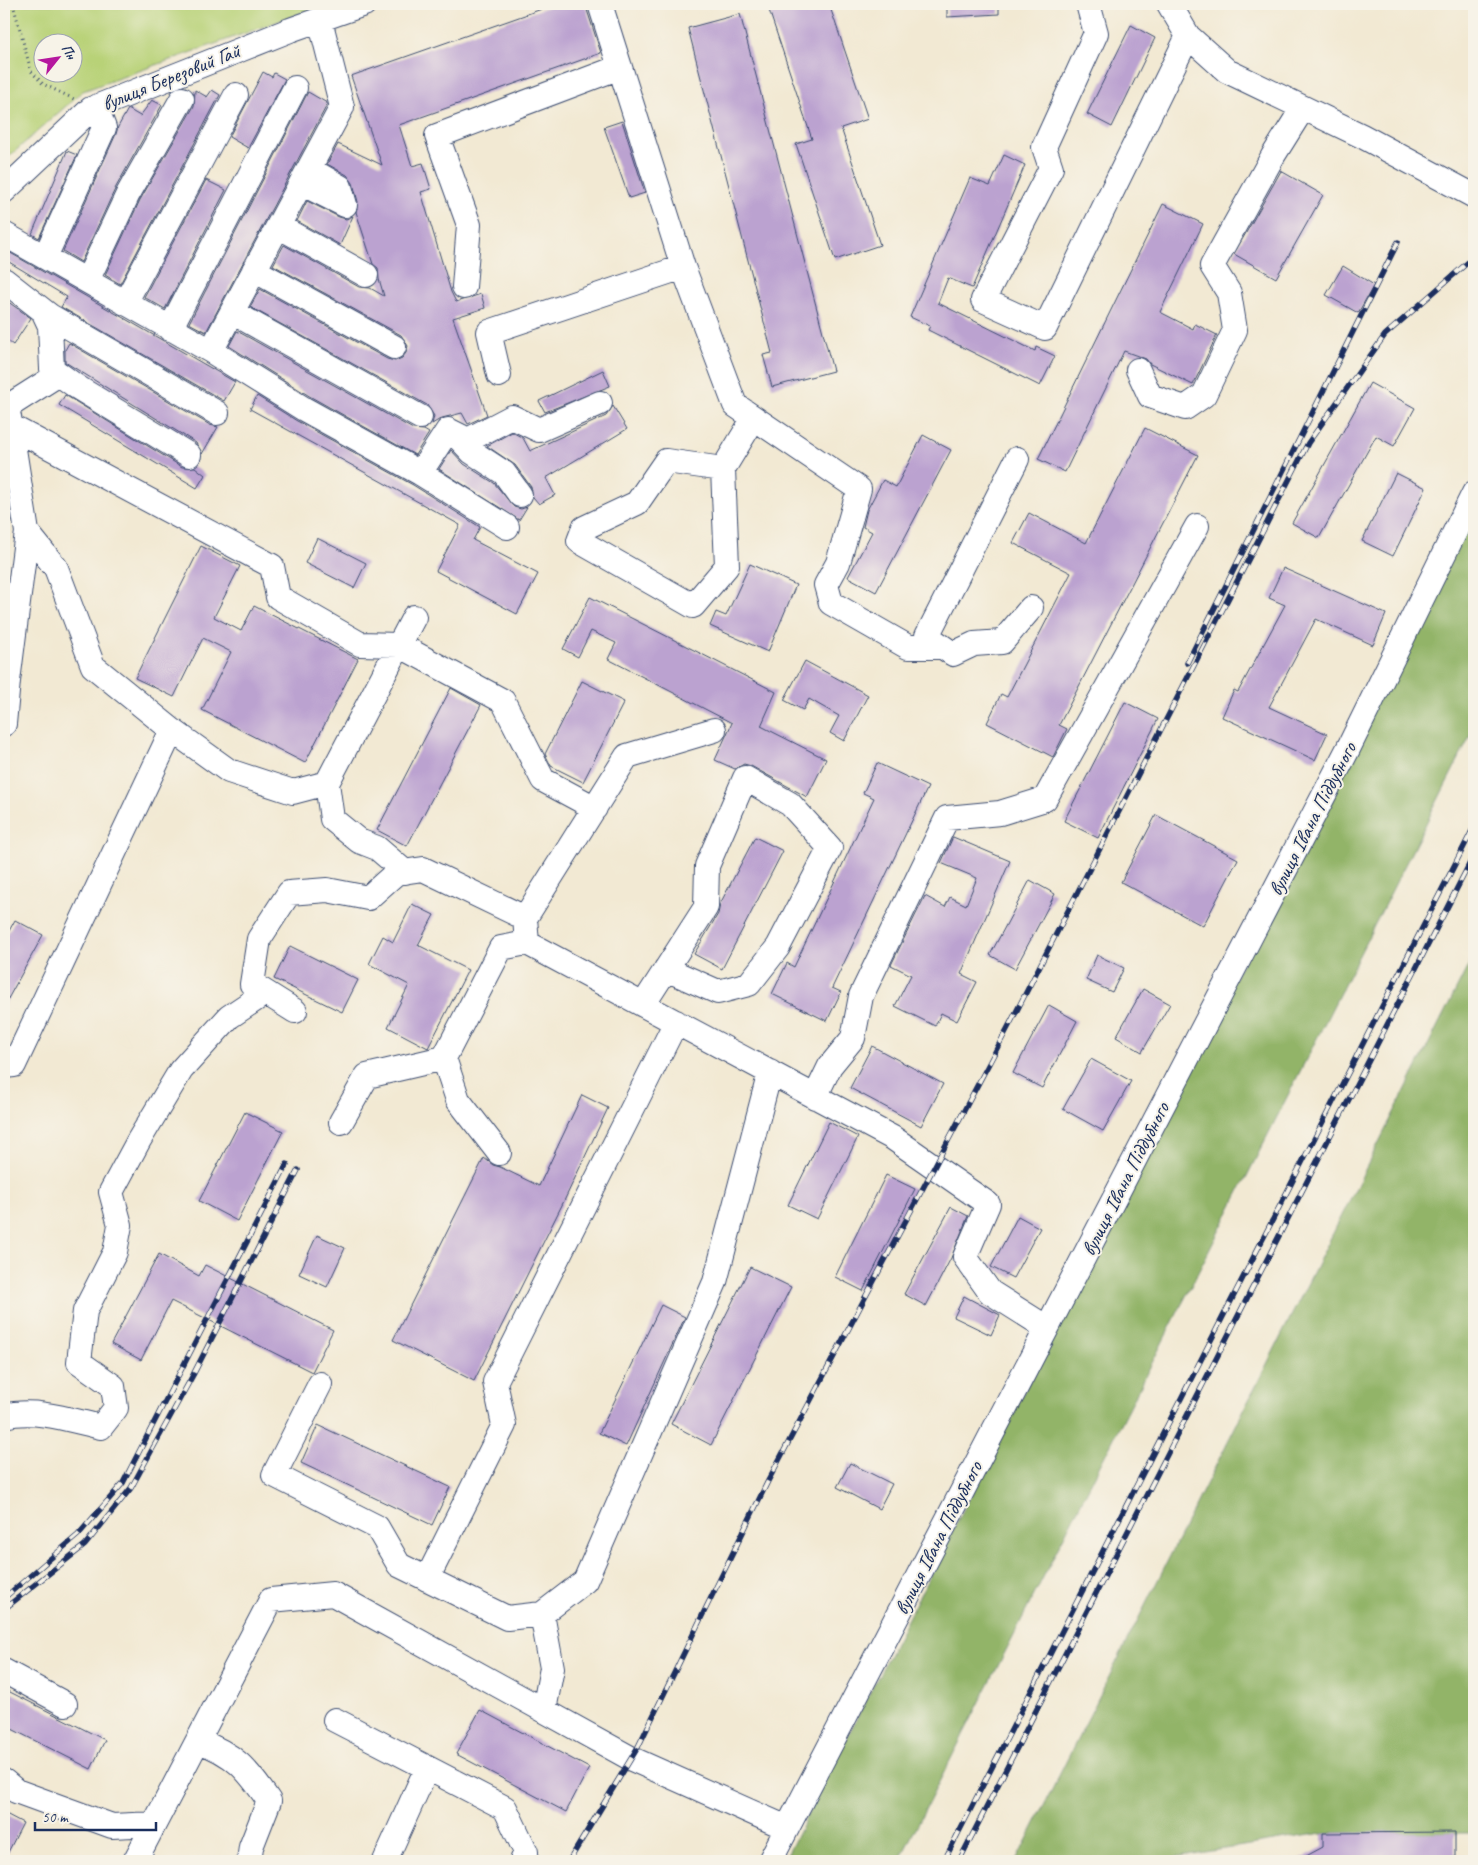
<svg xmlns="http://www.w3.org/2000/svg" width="1478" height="1865" viewBox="0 0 1478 1865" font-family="Caveat,sans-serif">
	<rect width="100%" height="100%" fill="#f7f3e8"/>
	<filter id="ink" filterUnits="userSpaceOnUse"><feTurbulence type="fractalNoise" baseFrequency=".02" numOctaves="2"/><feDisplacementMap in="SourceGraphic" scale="10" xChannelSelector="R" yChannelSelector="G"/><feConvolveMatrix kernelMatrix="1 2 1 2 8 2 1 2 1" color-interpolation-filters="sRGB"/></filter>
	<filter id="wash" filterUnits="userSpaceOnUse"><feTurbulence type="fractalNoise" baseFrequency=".0096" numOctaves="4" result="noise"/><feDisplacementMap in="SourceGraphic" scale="20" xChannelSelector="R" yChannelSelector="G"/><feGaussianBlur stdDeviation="1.12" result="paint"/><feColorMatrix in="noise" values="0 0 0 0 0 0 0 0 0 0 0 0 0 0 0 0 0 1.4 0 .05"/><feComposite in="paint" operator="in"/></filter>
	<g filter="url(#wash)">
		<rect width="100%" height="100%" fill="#f2e9d3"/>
		<path fill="#b8d277" stroke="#6a806a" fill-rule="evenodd" d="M4 4H327L83 91 4 161ZM42 42H72V72H42Z"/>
		<path fill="#92b468" stroke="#567263" d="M1474 509V729L899 1861H784Z
			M1474 954V1833H1323L1175 1857 1172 1861H1016Z"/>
		<g id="blocks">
			<path fill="#bba2d0" d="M556 4H585L601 53 399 125 412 166 423 163 431 189 421 192 451 292 456 302 481 294 485 308 453 318 487 415 468 424 462 413 442 418 432 424 434 416 427 405 250 307 260 289 387 359 395 361 402 358 406 353 408 346 401 335 273 265 284 245 359 287 370 288 384 296 379 279 378 268 373 264 356 212 358 202 353 183 347 175 327 164 338 144 382 165 351 76Z
				M767 4H829L868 119 841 128 880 245 835 260 796 144 812 139Z
				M947 4H999V14L947 17Z
				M740 14 833 371 772 387 763 355 772 353 688 28Z
				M1131 25 1155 38 1112 127 1087 114Z
				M263 72 272 77 274 73 285 79 248 148 229 137Z
				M195 90 207 97 212 90 220 95 120 284 105 275 140 200 194 106Z
				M308 92 327 103V105L206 332 189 323Z
				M152 100 162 105 116 187 81 262 63 251 116 134 118 127 128 109 140 116Z
				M622 121 645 193 629 198 604 127Z
				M67 151 77 155 39 238 32 234Z
				M1004 155 1025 165 972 288 948 278 938 303 1035 351 1036 347 1055 356 1040 386 928 330 930 326 910 317 970 178 990 186Z
				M1281 171 1323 195 1276 278 1234 254Z
				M206 180 226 190 165 309 144 297Z
				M307 201 339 217 346 219 353 216 340 245 297 221Z
				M1163 204 1203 224 1160 312 1193 329 1195 324 1217 335 1193 385 1150 364 1146 359 1124 351 1065 472 1038 459Z
				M7 251 235 382 224 401 61 307 67 297 4 259Z
				M1343 266 1374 285 1358 313 1326 295Z
				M4 299 31 318 13 345 4 338Z
				M237 331 413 429 424 430 429 433 415 455 311 397 229 346Z
				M69 343 210 425 218 427 202 454 196 443 65 362V350Z
				M603 370 610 386 545 412 539 401Z
				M1370 383 1415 408 1394 446 1376 436 1319 538 1292 523Z
				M65 395 182 467H195L205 475 197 488 59 405Z
				M257 396 297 421 413 485 480 527 473 540 538 574 517 614 436 571 460 525 250 409Z
				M613 406 627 429 546 478 555 495 539 504 533 497 531 487 515 465 487 446 512 432 523 438 530 451 606 416Z
				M1145 428 1198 455 1059 725 1067 729 1053 757 987 723 1001 694 1007 697 1071 573 1013 543 1029 513 1086 543Z
				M923 435 951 450 876 592 848 577 872 532 863 527 867 510 883 480 896 487Z
				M451 450 464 464 494 483 514 507 521 509 527 507 519 520 439 469Z
				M1396 473 1426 488 1393 556 1362 541Z
				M317 538 366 563 354 588 305 563Z
				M201 546 240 566 214 617 241 631 254 606 358 659 305 763 202 710 231 652 203 638 174 697 135 678Z
				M750 564 796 585 768 652 710 626 716 612 726 616Z
				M1283 568 1386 614 1373 645 1316 619 1269 707 1327 734 1315 760 1222 717 1234 690 1238 692 1285 605 1269 598Z
				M590 597 776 692 761 726 826 759 807 797 751 766 744 764 735 769 715 760 732 723 608 659 616 643 591 631 578 657 563 649Z
				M805 661 868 695 844 741 830 733 839 716 809 699 803 710 784 700Z
				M582 681 624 702 583 782 551 766 545 754Z
				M451 688 481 705 407 846 377 830Z
				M1125 702 1158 719 1098 838 1064 821Z
				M877 763 928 787 832 988 841 992 827 1021 772 994 787 963 794 967 874 798 863 793Z
				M1156 815 1238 859 1203 926 1121 882Z
				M755 837 783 851 722 969 694 954 718 914 720 904Z
				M953 837 1010 861 961 974 977 982 957 1021 941 1013 935 1026 895 1006 911 975 891 965 925 896 945 907 950 897 966 905 977 878 941 863Z
				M1030 880 1055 894 1015 969 990 955Z
				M412 904 434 915 418 945 468 970 428 1048 388 1027 409 985 369 964 383 936 393 942Z
				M15 920 43 935 4 1006V940Z
				M290 946 358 980 342 1012 274 979Z
				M1097 955 1124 968 1112 992 1086 980Z
				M1143 989 1170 1004 1142 1052 1116 1037Z
				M1049 1005 1077 1021 1042 1088 1013 1073Z
				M872 1046 943 1084 921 1126 850 1088Z
				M1091 1059 1131 1081 1103 1131 1063 1109Z
				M582 1095 608 1108 565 1199 474 1381 393 1340 484 1158 493 1165 500 1167 539 1186Z
				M245 1112 283 1131 237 1221 199 1201Z
				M829 1122 858 1137 817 1219 788 1205Z
				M886 1175 915 1189 863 1291 835 1277Z
				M951 1207 968 1216 951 1258 926 1306 904 1294Z
				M1018 1216 1040 1228 1013 1278 991 1267Z
				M317 1235 345 1248 327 1287 299 1274Z
				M159 1254 199 1276 205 1265 333 1330 312 1372 171 1301 141 1360 111 1344Z
				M750 1267 791 1287 711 1445 671 1424Z
				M964 1296 1000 1315 991 1335 954 1317Z
				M661 1305 685 1317 626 1446 599 1433Z
				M318 1425 450 1487 432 1525 301 1463Z
				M850 1463 892 1484 879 1509 837 1487Z
				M4 1689 105 1740 91 1769 4 1725Z
				M480 1710 589 1768 566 1812 456 1754Z
				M4 1813 23 1823 4 1860Z
				M1455 1832V1861H1297L1323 1847V1833Z"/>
		</g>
	</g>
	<g filter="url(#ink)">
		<use href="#blocks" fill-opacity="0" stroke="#3b4b70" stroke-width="1"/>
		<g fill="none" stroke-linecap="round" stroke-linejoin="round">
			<defs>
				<path id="minor" d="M600 4 683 267 735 405 859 489 838 563 826 585 831 603 908 647H941
					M1088 4 1096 33 1044 147 1051 168 983 300 1045 328 1188 36
					M1169 4 1188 36 1227 71 1362 136 1474 196
					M301 183 345 205 340 187 309 169
					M4 191 91 109 290 30 364 4
					M278 226 366 275
					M4 234 211 351 304 409 420 473 507 527
					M45 257 104 128 96 107
					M254 270 394 347
					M4 280 50 316 217 413
					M87 281 128 194 182 99
					M464 287 469 225 437 136 620 67
					M125 303 236 95
					M43 311 50 326 52 369 77 387 189 455
					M232 312 420 417
					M170 329 295 88
					M211 351 342 107 320 20
					M1138 370 1150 396 1185 408 1204 395 1235 330 1229 293 1212 266 1273 156 1303 108
					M499 375 489 332 683 267
					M4 408 9 417 27 532 8 681 4 684
					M4 409 59 374
					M10 426 272 566 278 597 360 644 399 645 503 701 543 780 595 808
					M454 433 472 452 504 473 520 495
					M1017 459 927 636 953 654 974 644 1002 642 1031 608
					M723 469 727 566 693 606 579 541 584 528 637 503 666 461 723 469 754 418
					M420 473 448 430 468 440 512 417 539 430 600 403
					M27 532 56 568 93 666 172 730 229 771 293 792 327 783 414 617
					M4 724 8 681
					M714 730 627 756 525 918 527 943 893 1138 988 1204 965 1257 990 1292 1047 1328
					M327 783 332 819 359 841 377 848 405 872
					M643 1005 706 907 707 866 745 778 790 804 830 848 778 947 749 984 718 992 666 969
					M295 1011 252 984 259 939 289 893 327 890 368 898 396 873 423 869 525 918
					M4 1066 14 1065 172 730
					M815 1097 830 1066 853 1038 861 996 947 818 1000 813 1045 799 1197 526
					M341 1122 367 1076 444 1058
					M499 1153 458 1100 444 1058 501 948 527 943
					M320 1384 274 1475 377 1527 399 1565 507 1618 542 1614
					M4 1416C36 1408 70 1420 101 1427L116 1408 113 1386 79 1362 85 1311 115 1252 120 1225 111 1192 139 1140 181 1070 229 1017 265 993
					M427 1579 504 1425 495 1382 676 1022
					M4 1671 65 1704
					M544 1710 552 1668 542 1614 585 1581 715 1282 770 1072
					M335 1720 505 1808 526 1852 522 1861
					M198 1741C235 1754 247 1769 269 1801L251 1847 249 1861
					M4 1781 16 1791 112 1826 154 1824
					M135 1861 271 1600 333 1594 632 1759 787 1828
					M385 1861 427 1768
					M770 1861 1348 749 1474 493"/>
			</defs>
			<use href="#minor" stroke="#3b4b70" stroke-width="26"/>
			<path stroke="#3b4b70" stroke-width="3" stroke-dasharray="1 4" stroke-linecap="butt" d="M13 4 31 71 43 84 74 99"/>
			<use href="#minor" stroke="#fff" stroke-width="24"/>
			<defs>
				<path id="rail" d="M1187 663 1398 242
					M4 1598 78 1535 123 1483 287 1164
					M4 1609 85 1545 131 1488 193 1375 298 1170
					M569 1861 638 1747 768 1481 1013 1018 1308 443 1385 335 1474 257
					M944 1861 1474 827
					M959 1861 1474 855"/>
			</defs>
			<use href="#rail" stroke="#1b2f5e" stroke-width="5.5"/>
			<use href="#rail" stroke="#f7f3e8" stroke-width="4" stroke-dasharray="11" stroke-linecap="butt"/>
		</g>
	</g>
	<g text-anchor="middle" stroke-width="4" stroke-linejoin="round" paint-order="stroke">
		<g font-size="21" fill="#1b2f5e" stroke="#f7f3e8">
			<text transform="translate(171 77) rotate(-22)" y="7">вулиця Березовий Гай</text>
			<text transform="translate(1312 819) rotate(-63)" y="7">вулиця Івана Піддубного</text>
			<text transform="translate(1125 1179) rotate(-63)" y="7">вулиця Івана Піддубного</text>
			<text transform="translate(938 1538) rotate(-63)" y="7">вулиця Івана Піддубного</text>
		</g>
	</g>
	<rect width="1478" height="1865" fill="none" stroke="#f7f3e8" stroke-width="20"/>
	<g transform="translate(58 58) rotate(60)"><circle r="24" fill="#f7f3e8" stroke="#9fa5b1"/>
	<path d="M0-4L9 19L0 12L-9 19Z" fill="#b5179e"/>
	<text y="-8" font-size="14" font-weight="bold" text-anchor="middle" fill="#1b2f5e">Пн</text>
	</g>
	<path d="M35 1822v8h121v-8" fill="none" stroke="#1b2f5e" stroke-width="2.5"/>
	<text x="42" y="1822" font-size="15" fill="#1b2f5e" stroke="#f7f3e8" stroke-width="4" paint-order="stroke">50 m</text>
</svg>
